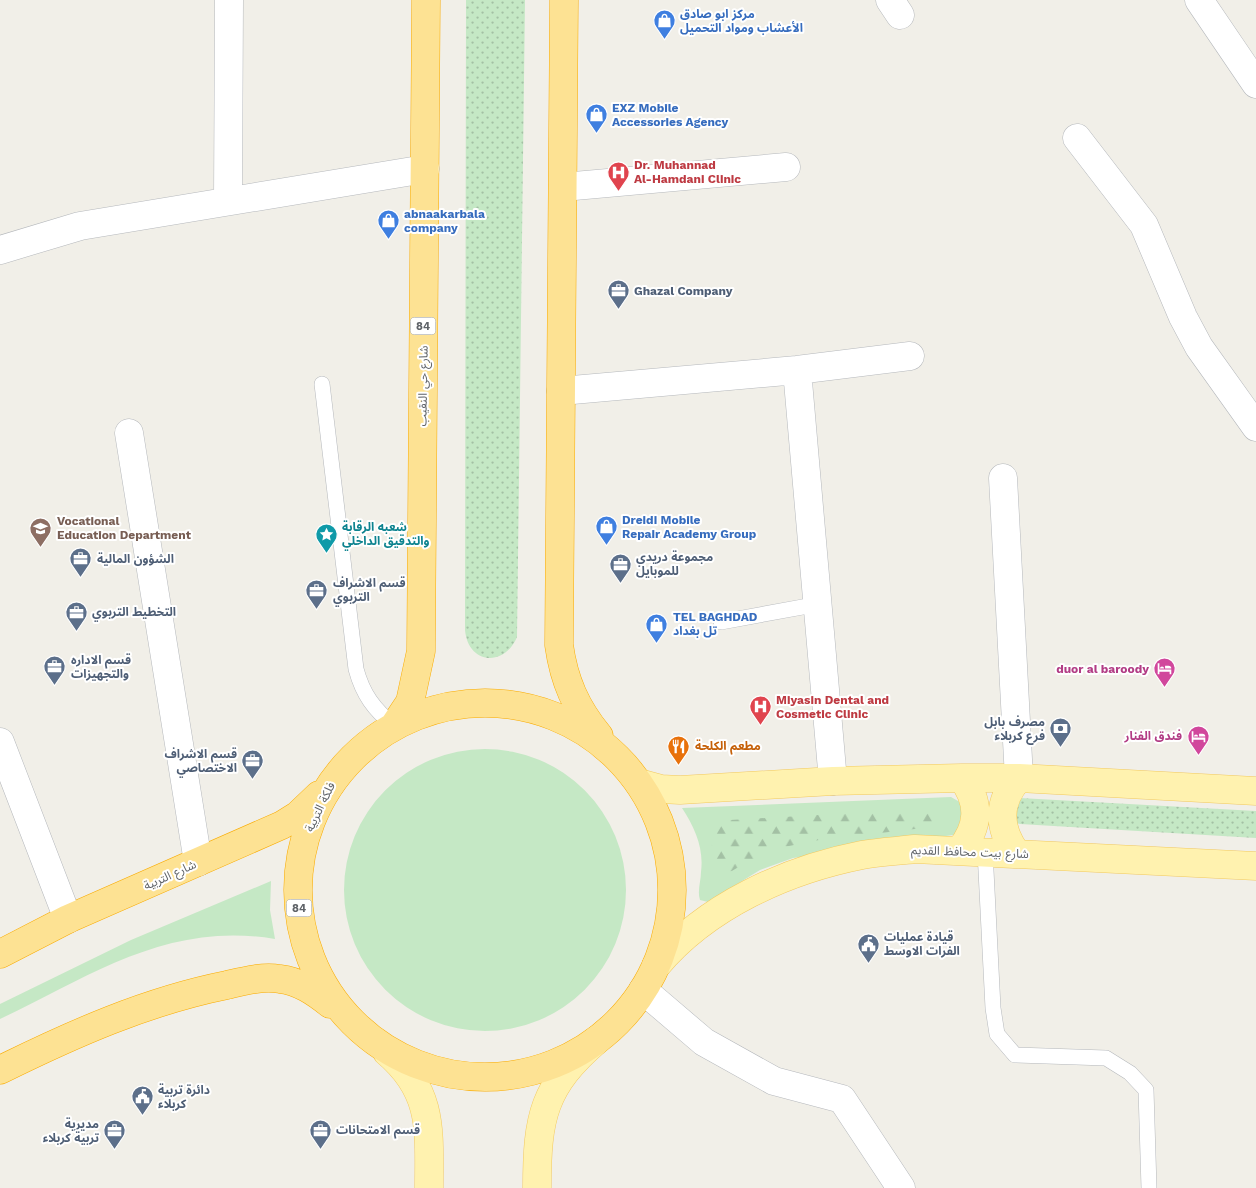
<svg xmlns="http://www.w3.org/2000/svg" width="1256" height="1188" viewBox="0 0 1256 1188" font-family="'Work Sans','Noto Sans Arabic',sans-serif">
	<defs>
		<pattern id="forest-firs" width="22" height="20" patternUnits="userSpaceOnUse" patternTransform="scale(1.25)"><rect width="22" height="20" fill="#c5e8c5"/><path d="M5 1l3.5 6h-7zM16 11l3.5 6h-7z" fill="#a3c0a4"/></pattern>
		<pattern id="garden-dots" width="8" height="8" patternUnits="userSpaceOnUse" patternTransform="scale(1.25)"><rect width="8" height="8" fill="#c5e8c5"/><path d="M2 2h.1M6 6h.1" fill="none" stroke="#a3c0a4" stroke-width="1.8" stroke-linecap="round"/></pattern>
	</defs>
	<rect width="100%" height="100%" fill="#f1efe8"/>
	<path fill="#c5e8c5" d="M344 890a141 141 0 1 1 282 0a141 141 0 1 1-282 0Z
		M951 797 965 805 959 832 953 835 793 858 760 870 708 902 700 900C697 891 701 881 701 872 704 848 695 828 682 808Z
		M271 881 270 910 275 939C168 921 92 975 0 1019V1004L131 940Z"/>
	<path fill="url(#forest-firs)" d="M921 809 939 810 946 815 947 820 941 826 819 840 784 847 747 862 725 875 718 876 710 836 713 821Z"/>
	<path fill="url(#garden-dots)" d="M466 0H525L517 637C504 668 468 664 465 630Z
		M1020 798 1256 811V838L1020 824 1016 823 1008 808Z"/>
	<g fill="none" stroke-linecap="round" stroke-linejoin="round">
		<defs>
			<path id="lane" d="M322 384 356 669C363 695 374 709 394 726
				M721 622 819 604
				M985 851 993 1008 997 1034 1015 1055 1106 1058 1130 1073 1146 1090 1149 1188"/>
			<path id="street" d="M890 0 900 15
				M1199 0 1256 84
				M1077 138 1144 225 1183 317 1199 347 1256 427
				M563 187 786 167
				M228 201 229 0
				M0 250 80 226 425 169
				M797 370 833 781
				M561 391 797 370 910 356
				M129 433 198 862
				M1003 478 1019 778
				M0 742 68 919
				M643 990 704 1042 774 1081 842 1099 901 1188"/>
			<path id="primary" d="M639 783 661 789 680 790 833 781 962 778H1019L1256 791
				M960 850C979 827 981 803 962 778
				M1016 853C998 828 997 801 1019 778
				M656 966C706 906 786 870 862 855 879 852 898 851 915 849L1256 866
				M387 1052C434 1092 429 1131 429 1188
				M537 1188C537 1117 543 1086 598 1039"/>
			<path id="highway" d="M564 0 559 645C564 681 576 708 599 736
				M298 890a187 187 0 1 1 374 0a187 187 0 1 1-374 0Z
				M394 726 410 702 421 651 426 0
				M0 954 68 919 282 825 298 815 319 795
				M0 1070C73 1034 147 1001 227 985 244 981 262 976 280 979 299 981 315 992 330 1004"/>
		</defs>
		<use href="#lane" stroke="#b5b8bc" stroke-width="16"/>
		<use href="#street" stroke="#b5b8bc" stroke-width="29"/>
		<use href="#primary" stroke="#f2c960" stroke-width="29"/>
		<use href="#highway" stroke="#f9ab00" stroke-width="29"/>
		<use href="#lane" stroke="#fff" stroke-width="15"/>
		<use href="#street" stroke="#fff" stroke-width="28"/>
		<use href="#primary" stroke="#fff2af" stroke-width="28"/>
		<use href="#highway" stroke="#fde293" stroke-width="28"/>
	</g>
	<defs>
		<symbol id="shop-pin" viewBox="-11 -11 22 30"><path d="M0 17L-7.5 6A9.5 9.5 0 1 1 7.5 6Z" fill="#3f7fe0" stroke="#fff"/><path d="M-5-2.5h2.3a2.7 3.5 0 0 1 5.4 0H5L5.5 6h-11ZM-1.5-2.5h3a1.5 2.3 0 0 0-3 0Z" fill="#fff"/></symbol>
		<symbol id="hospital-pin" viewBox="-11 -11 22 30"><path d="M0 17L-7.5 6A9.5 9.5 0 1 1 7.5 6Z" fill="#e0444e" stroke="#fff"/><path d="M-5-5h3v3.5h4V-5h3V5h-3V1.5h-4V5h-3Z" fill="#fff"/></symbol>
		<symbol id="office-pin" viewBox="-11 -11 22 30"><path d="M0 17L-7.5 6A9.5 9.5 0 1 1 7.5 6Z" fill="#5c6f8a" stroke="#fff"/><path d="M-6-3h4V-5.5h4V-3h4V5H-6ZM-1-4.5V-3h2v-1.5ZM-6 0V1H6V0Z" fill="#fff"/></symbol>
		<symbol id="university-pin" viewBox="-11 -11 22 30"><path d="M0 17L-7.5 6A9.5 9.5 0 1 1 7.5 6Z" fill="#8d6e63" stroke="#fff"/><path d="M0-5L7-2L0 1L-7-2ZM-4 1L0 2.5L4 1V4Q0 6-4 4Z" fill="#fff"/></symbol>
		<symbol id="sight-pin" viewBox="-11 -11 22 30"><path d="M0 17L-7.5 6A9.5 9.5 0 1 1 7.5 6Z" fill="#0f9aa8" stroke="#fff"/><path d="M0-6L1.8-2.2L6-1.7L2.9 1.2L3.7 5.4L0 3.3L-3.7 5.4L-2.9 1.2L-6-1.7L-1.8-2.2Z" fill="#fff"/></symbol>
		<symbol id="hotel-pin" viewBox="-11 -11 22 30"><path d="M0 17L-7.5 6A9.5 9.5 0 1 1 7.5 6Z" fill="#d1479c" stroke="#fff"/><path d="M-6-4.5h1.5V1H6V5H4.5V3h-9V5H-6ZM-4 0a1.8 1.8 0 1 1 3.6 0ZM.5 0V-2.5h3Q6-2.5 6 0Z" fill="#fff"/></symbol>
		<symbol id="bank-pin" viewBox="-11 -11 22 30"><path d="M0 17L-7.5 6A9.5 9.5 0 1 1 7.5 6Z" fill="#5c6f8a" stroke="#fff"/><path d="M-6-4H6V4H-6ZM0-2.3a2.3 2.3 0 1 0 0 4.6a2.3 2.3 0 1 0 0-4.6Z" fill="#fff"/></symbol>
		<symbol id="restaurant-pin" viewBox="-11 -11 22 30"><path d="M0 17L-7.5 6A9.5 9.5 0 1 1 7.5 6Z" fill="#e8710a" stroke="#fff"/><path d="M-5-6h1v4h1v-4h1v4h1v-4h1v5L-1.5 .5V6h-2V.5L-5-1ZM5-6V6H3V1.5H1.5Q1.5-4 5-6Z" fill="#fff"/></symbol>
		<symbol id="civic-pin" viewBox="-11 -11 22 30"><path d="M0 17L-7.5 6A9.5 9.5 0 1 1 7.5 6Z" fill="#5c6f8a" stroke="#fff"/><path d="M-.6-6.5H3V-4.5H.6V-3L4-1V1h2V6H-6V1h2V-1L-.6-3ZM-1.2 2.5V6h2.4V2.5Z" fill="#fff"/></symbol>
	</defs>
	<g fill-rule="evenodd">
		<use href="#shop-pin" x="652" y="8" width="25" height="34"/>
		<use href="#shop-pin" x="584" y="102" width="25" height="34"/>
		<use href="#hospital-pin" x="606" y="160" width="25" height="34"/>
		<use href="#shop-pin" x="376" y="208" width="25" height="34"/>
		<use href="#office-pin" x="606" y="278" width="25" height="34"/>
		<use href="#shop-pin" x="594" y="514" width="25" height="34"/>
		<use href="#university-pin" x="28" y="516" width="25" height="34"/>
		<use href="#sight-pin" x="314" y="522" width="25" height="34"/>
		<use href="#office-pin" x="68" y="546" width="25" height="34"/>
		<use href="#office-pin" x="608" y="552" width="25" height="34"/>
		<use href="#office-pin" x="304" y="578" width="25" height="34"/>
		<use href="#office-pin" x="64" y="600" width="25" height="34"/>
		<use href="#shop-pin" x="644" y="612" width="25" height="34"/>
		<use href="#office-pin" x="42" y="654" width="25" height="34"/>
		<use href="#hotel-pin" x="1152" y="656" width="25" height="34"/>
		<use href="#hospital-pin" x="748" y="694" width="25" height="34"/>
		<use href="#bank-pin" x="1048" y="716" width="25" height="34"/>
		<use href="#hotel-pin" x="1186" y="724" width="25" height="34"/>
		<use href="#restaurant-pin" x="666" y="734" width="25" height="34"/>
		<use href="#office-pin" x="240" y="748" width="25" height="34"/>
		<use href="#civic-pin" x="856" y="932" width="25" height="34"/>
		<use href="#civic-pin" x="130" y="1084" width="25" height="34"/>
		<use href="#office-pin" x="308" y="1118" width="25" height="34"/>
		<use href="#office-pin" x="102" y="1118" width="25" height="34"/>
	</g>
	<g text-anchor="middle" stroke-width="4" stroke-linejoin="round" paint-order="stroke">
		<g fill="#fff" stroke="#8f9295" stroke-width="1">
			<rect x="410.5" y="317.5" width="25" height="17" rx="4"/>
			<rect x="286.5" y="899.5" width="25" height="17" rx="4"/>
		</g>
		<g font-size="11" font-weight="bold" fill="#5f6368">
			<text x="423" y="330">84</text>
			<text x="299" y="912">84</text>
		</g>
		<g font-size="12" font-weight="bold" fill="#366cbe" stroke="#fff" text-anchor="start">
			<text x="680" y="18">مركز ابو صادق<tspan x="680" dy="14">الأعشاب ومواد التحميل</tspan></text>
			<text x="612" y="112">EXZ Mobile<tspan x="612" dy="14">Accessories Agency</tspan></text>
			<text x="404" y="218">abnaakarbala<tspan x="404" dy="14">company</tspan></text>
			<text x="622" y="524">Dreidi Mobile<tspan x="622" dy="14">Repair Academy Group</tspan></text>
			<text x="673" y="621">TEL BAGHDAD<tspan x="673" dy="14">تل بغداد</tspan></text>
		</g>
		<g font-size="12" font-weight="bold" fill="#be3a42" stroke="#fff" text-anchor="start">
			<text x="634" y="169">Dr. Muhannad<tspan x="634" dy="14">Al-Hamdani Clinic</tspan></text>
			<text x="776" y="704">Miyasin Dental and<tspan x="776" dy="14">Cosmetic Clinic</tspan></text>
		</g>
		<g font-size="12" font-weight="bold" fill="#4e5e75" stroke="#fff" text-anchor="start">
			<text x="634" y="295">Ghazal Company</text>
			<text x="636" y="561">مجموعة دريدي<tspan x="636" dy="14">للموبايل</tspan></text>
			<text x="97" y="563">الشؤون المالية</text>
			<text x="333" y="587">قسم الاشراف<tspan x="333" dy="14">التربوي</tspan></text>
			<text x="92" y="616">التخطيط التربوي</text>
			<text x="71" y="664">قسم الاداره<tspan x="71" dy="14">والتجهيزات</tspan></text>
			<text x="1045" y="726" text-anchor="end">مصرف بابل<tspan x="1045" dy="14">فرع كربلاء</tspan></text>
			<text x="237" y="758" text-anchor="end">قسم الاشراف<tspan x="237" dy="14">الاختصاصي</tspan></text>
			<text x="884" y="941">قيادة عمليات<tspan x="884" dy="14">الفرات الاوسط</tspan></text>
			<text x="158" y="1094">دائرة تربية<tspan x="158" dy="14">كربلاء</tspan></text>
			<text x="99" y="1128" text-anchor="end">مديرية<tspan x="99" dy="14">تربية كربلاء</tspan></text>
			<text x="336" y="1134">قسم الامتحانات</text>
		</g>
		<g font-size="12" fill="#5f6368" stroke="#fff">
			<text transform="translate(423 386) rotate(-89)" y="4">شارع حي النقيب</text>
			<text transform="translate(320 807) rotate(-64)" y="4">فلكة التربية</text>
			<text transform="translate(970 852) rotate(2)" y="4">شارع بيت محافظ القديم</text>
			<text transform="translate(170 875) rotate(-24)" y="4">شارع التربية</text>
		</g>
		<g font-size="12" font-weight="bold" fill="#785e54" stroke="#fff" text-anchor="start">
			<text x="57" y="525">Vocational<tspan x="57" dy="14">Education Department</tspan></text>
		</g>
		<g font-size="12" font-weight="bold" fill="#0d838f" stroke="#fff" text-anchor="start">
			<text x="342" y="531">شعبه الرقابة<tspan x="342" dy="14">والتدقيق الداخلي</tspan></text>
		</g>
		<g font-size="12" font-weight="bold" fill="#b23c85" stroke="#fff" text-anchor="end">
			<text x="1149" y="673">duor al baroody</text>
			<text x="1182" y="740">فندق الفنار</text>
		</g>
		<g font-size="12" font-weight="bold" fill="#c56008" stroke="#fff" text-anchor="start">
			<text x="695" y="750">مطعم الكلحة</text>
		</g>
	</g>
</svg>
